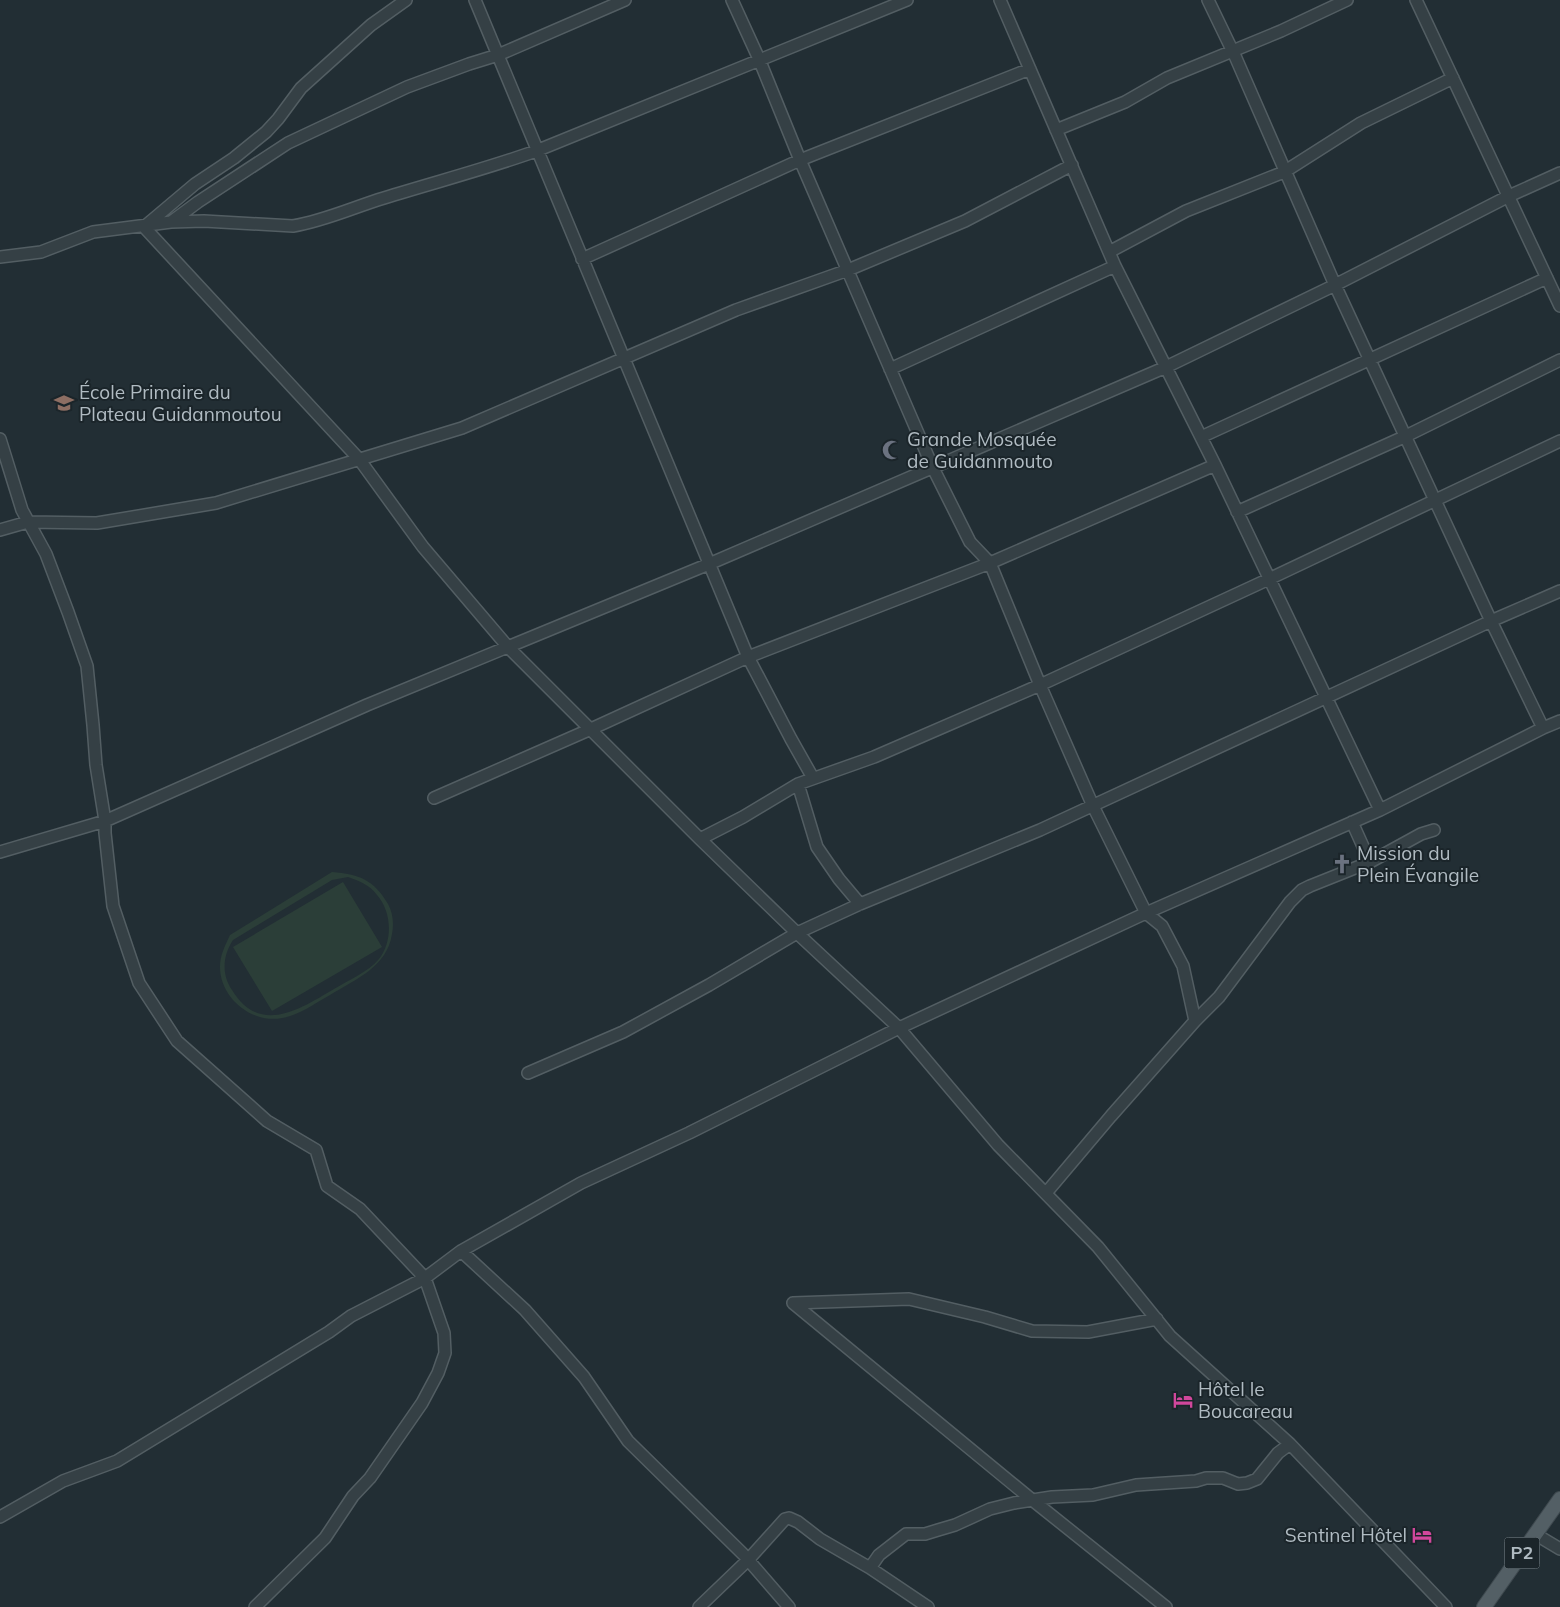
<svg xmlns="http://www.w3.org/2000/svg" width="1560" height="1607" viewBox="0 0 1560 1607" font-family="Mulish,sans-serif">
	<rect width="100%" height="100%" fill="#222e34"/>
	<path fill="#2b3e38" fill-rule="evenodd" d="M332 872C359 874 374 880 388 904 393 913 394 924 392 934 387 967 356 979 330 995 315 1003 300 1015 282 1018 252 1024 220 998 220 967 220 955 225 946 230 935ZM348 877C359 881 370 885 377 895 392 912 393 941 379 959 368 972 349 980 334 989 300 1009 260 1036 232 990 221 974 223 955 233 940L332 880Z
		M343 882 382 947 272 1011 233 947Z"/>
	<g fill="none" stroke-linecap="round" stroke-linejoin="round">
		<defs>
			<path id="minor" d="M406 0 371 25 301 88 278 119 266 132 234 158 195 184 144 227 359 459 423 547 508 647 700 839 797 933 899 1028 998 1145 1098 1247 1170 1336 1290 1444 1446 1607
				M475 0 748 657 791 739 813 778
				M732 0 759 59 800 160 933 468 970 542 990 563 1040 685 1093 806 1146 913 1162 926 1183 966 1195 1021
				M1000 0 1115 266 1215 465 1380 810
				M1208 0 1235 56 1335 285 1491 621 1543 728
				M1416 0 1560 306
				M1056 130 1125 102 1167 78 1281 31 1347 0
				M171 222 198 202 288 143 407 87 469 64 498 55 625 0
				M1109 252 1186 211 1284 172 1361 123 1453 78
				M0 257 41 252 93 232 171 222 204 221 293 226C324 221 354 207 384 198 435 182 486 169 536 151L907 0
				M582 259 800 160 1030 69
				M890 369 1115 266
				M1201 437 1547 278
				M0 439 22 510 46 554 68 612 87 666 93 725 96 765 105 821V833L113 906 139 983 177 1041 267 1121 316 1150 327 1186 360 1209 425 1278 444 1333 445 1353 438 1373 422 1403 370 1478 353 1496 325 1538 255 1607
				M1237 512 1406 436 1560 360
				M0 530 28 522 97 523 216 503 462 428 736 310 848 270 965 221 1072 165
				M798 784 817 847 839 879 860 904
				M434 798 591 729 748 657 990 563 1215 465
				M1352 822 1370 862
				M700 839 743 817 798 784 874 757 1040 685 1269 579 1560 441
				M0 852 105 821 367 705 709 564 1166 367 1335 285 1509 196 1560 173
				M528 1073 623 1032 709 985 797 933 860 904 1040 830 1491 621 1560 591
				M1046 1193 1111 1116 1195 1021 1219 997 1290 902 1302 890 1310 886 1370 862 1421 834 1434 830
				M461 1251 525 1310 584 1377 628 1441 743 1554 789 1607
				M793 1303 1031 1499 1166 1607
				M793 1303 909 1299 985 1317 1032 1331 1088 1332 1157 1319
				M0 1517 63 1481 117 1461 329 1332 351 1316 425 1278 461 1251 581 1183 689 1133 899 1028 1146 913 1380 810 1543 728 1560 721
				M1535 1534 1560 1549
				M870 1568 928 1607
				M699 1607 748 1560 785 1519 789 1518 798 1522 820 1539 870 1568 879 1555 906 1534H925L938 1530 955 1525 990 1509 1014 1503 1052 1497 1093 1495 1136 1485 1196 1481 1206 1478H1223L1238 1484 1247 1483 1257 1479 1278 1453 1290 1444"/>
			<path id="major" d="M1484 1607 1560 1499"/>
		</defs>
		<use href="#minor" stroke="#535e63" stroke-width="14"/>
		<use href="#major" stroke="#3f494f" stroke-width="16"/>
		<use href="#minor" stroke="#354045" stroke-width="11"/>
		<use href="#major" stroke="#535f65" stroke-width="14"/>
	</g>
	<defs>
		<symbol id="school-bare" viewBox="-9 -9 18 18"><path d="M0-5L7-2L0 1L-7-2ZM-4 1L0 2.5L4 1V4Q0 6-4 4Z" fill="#8d6e63" stroke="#1b252a" stroke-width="2.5" paint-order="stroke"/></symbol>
		<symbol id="mosque-bare" viewBox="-9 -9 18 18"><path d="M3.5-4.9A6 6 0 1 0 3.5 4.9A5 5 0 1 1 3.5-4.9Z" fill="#6b7280" stroke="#1b252a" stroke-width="2.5" paint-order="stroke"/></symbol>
		<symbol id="church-bare" viewBox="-9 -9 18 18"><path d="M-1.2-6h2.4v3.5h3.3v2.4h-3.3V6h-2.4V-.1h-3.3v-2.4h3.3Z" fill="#6b7280" stroke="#1b252a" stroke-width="2.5" paint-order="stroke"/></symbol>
		<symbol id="hotel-bare" viewBox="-9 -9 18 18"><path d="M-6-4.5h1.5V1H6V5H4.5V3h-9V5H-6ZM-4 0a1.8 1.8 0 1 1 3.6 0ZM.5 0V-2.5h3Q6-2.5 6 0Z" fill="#d1479c" stroke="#1b252a" stroke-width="2.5" paint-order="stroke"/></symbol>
	</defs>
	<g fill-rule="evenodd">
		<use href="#school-bare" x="50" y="389" width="28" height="28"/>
		<use href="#mosque-bare" x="878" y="436" width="28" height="28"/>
		<use href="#church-bare" x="1328" y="850" width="28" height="28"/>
		<use href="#hotel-bare" x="1169" y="1386" width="28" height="28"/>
		<use href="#hotel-bare" x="1408" y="1521" width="28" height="28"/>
	</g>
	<g text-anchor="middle" stroke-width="4" stroke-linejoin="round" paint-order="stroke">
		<rect fill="#1b252a" stroke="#838e94" stroke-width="1" x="1504.5" y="1537.5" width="35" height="31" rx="4"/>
		<g font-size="18" font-weight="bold" fill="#b0bbc2">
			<text x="1522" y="1559">P2</text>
		</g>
		<g font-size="19" fill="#b0bbc2" stroke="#1b252a" text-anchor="start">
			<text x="79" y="399">École Primaire du<tspan x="79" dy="22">Plateau Guidanmoutou</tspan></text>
			<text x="907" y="446">Grande Mosquée<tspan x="907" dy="22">de Guidanmouto</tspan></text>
			<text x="1357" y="860">Mission du<tspan x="1357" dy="22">Plein Évangile</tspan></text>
			<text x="1198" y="1396">Hôtel le<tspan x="1198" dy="22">Boucareau</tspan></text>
			<text x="1407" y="1542" text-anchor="end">Sentinel Hôtel</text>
		</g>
	</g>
</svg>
